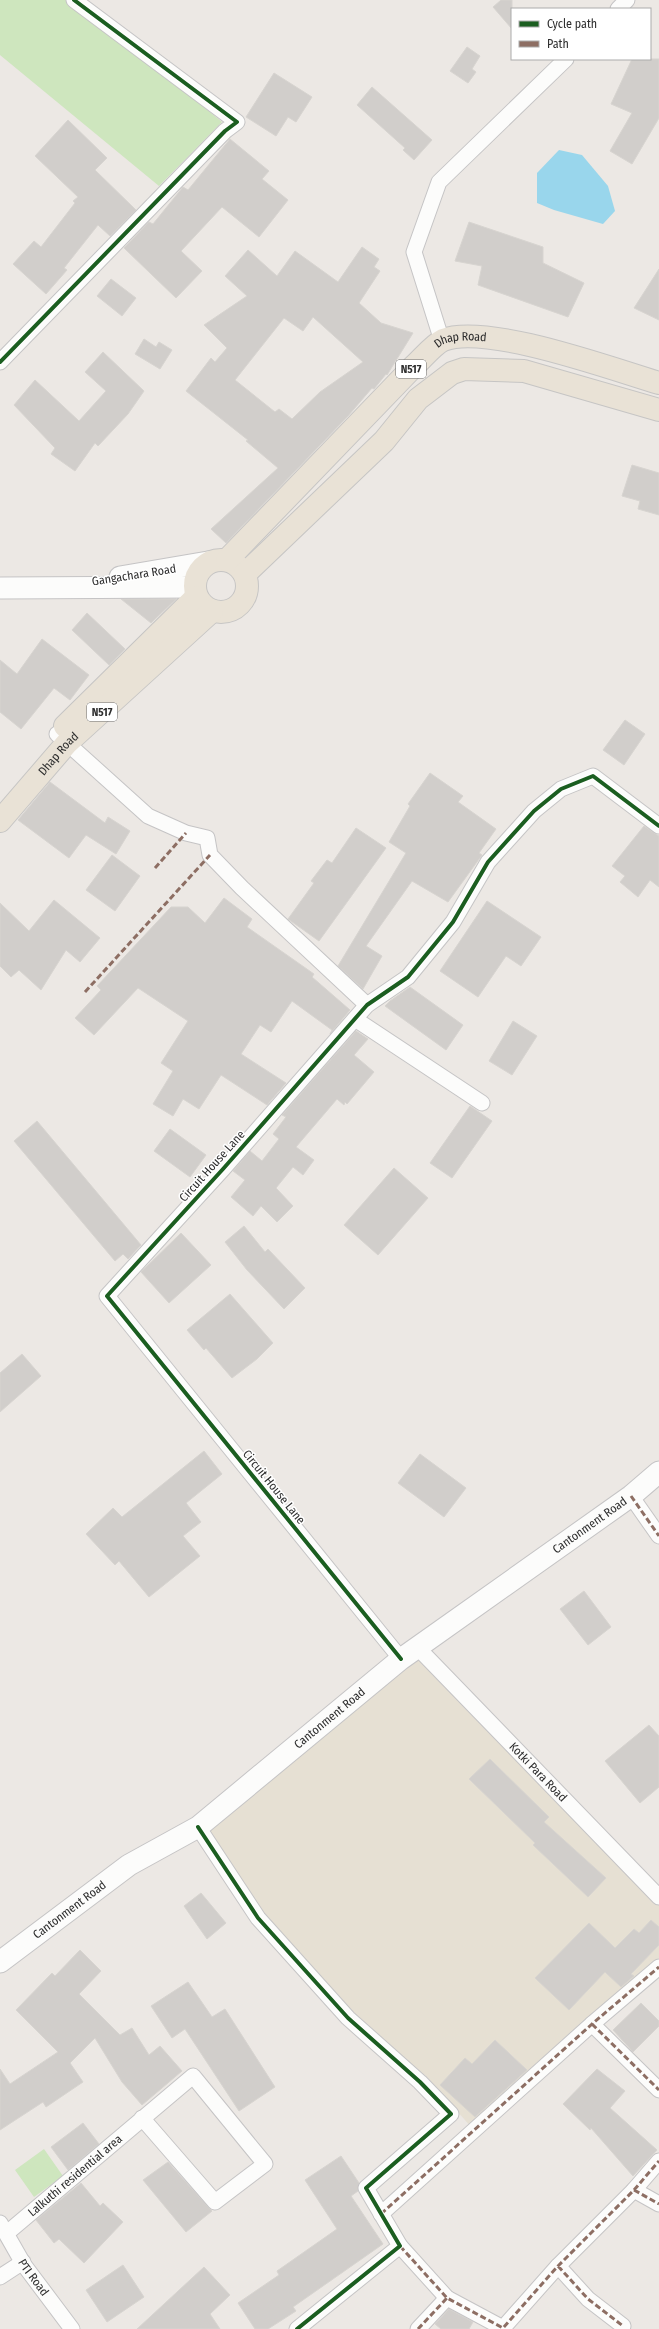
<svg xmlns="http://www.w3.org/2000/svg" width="659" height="2329" viewBox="0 0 659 2329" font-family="'Fira Sans Condensed',sans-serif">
	<rect width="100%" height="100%" fill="#ece8e4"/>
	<path fill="#e6e0d3" d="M418 1653 659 1904V1958L472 2128 426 2076 351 2015 262 1915 204 1831Z"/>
	<path fill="#cee6be" d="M0 0H74L222 122 159 186 0 55Z
		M44 2149 63 2176 34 2197 15 2170Z"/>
	<path fill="#99d6ec" d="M559 150 582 155 608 186 615 211 603 224 554 210 537 203V173Z"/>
	<path fill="#d1cecb" stroke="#d7d4d0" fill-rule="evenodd" d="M501 0H512V29L493 7Z
		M467 47 480 56 472 69 476 72 468 83 450 71Z
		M632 59H659V118L632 164 610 151 632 113 611 104Z
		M274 73 312 97 296 122 288 117 276 136 246 117Z
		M372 87 432 140 414 160 403 150 405 148 357 105Z
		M68 120 107 158 95 170 136 210 110 236 98 225 64 268 67 270 46 294 13 264 34 241 41 247 75 203 73 201 78 197 35 156Z
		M230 139 269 171 262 179 288 200 259 237 222 207 181 251 202 271 176 298 124 248 149 222 153 224 183 187 188 190Z
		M469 222 543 247V263L584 283 568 317 478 285 482 266 455 261Z
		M362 247 379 259 374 267 380 271 359 303 381 323 413 333 387 375 386 374 374 389 372 388 348 416 226 543 211 529 278 468 246 441 248 440 186 391 211 358 215 362 227 348 204 325 247 296 225 276 248 250 277 276 295 251 338 282ZM313 317 363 362 320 392 292 419 279 409 275 412 235 380 284 318 303 331Z
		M659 269V320L634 308Z
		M111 279 136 298 122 316 97 296Z
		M144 339 156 347 159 342 172 350 160 369 135 354Z
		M103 352 144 391 128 414 98 446 95 443 75 471 51 454 55 448 14 405 35 380 79 421 106 391 85 372Z
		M632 465 659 473V515L638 509 640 501 622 496Z
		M121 599H176L151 623Z
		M87 613 125 649 109 665 72 630Z
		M42 639 89 675 70 700 54 688 21 729 0 712V660L17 674Z
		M625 720 645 734 624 765 603 750Z
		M430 773 463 796 458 802 496 829 479 853 482 855 448 902 412 881 366 946 382 956 363 989 338 966 406 853 389 842 410 806 408 804Z
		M50 782 105 823 108 817 130 831 116 854 86 835 69 858 18 820Z
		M644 826 659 836V887L650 880 638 897 620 882 625 876 612 866Z
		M356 828 386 848 319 941 288 919 314 883 311 881 327 860 332 863Z
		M112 855 140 876 115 911 86 890Z
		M224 898 252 919 247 927 314 974 312 977 350 1010 330 1034 332 1030 292 1001 271 1032 260 1025 241 1054 286 1083 267 1105 221 1075 199 1109 183 1099 173 1116 153 1104 173 1071 161 1063 188 1021 138 988 94 1035 75 1018 101 990 97 986 171 907H188L205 923Z
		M54 900 100 938 80 962 66 950 41 990 19 970 11 977 0 966V903L29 931Z
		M487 901 541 937 521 966 506 956 478 997 440 971Z
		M410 987 463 1025 446 1050 385 1006 390 1001Z
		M513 1021 537 1036 512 1075 489 1061Z
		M356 1031 368 1039 354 1055 374 1072 347 1104 345 1102 344 1105 337 1099 296 1147 314 1160 303 1175 293 1167 276 1188 293 1206 277 1222 261 1206 253 1216 231 1197 245 1180 233 1171 250 1151 262 1161 279 1139 273 1134 286 1117 282 1115Z
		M470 1106 492 1121 452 1178 430 1163Z
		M37 1121 141 1245 128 1259 123 1254 115 1261 14 1141Z
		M170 1129 206 1155 190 1177 154 1151Z
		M394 1168 428 1198 378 1255 344 1225Z
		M244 1226 265 1252 268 1249 305 1288 284 1309 247 1270 225 1242Z
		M181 1233 211 1265 169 1303 141 1272Z
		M230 1294 273 1343 257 1359 232 1378 206 1348 204 1350 187 1330Z
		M22 1354 41 1376 0 1412V1373Z
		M204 1451 222 1474 186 1503 201 1522 183 1536 200 1556 149 1597 119 1561 115 1565 86 1534 113 1508 122 1517Z
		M420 1454 466 1488 444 1517 398 1483Z
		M584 1591 611 1627 588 1645 560 1609Z
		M649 1725 659 1736V1787L640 1803 605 1761Z
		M490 1759 549 1817 544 1822 606 1878 588 1897 533 1845 535 1843 469 1779Z
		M201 1893 226 1923 207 1939 184 1906Z
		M651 1920 659 1927V1945L631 1974 634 1976 621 1987 605 1972 569 2010 535 1978 589 1923 615 1948 634 1929 639 1933Z
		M80 1950 101 1971 79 1994 120 2035 132 2028 149 2055 160 2046 182 2071 142 2105 122 2082 95 2038 70 2063 83 2082 46 2107 43 2102 0 2130V2069L10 2084 58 2052 16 2010 52 1973 55 1976Z
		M188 1982 212 2017 225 2009 275 2087 239 2111 185 2029 172 2038 151 2006Z
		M641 2003 659 2021V2026L633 2052 613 2030Z
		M495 2040 527 2070 475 2117 440 2085 465 2058 472 2064Z
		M597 2069 625 2091 610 2108 657 2150 633 2176 591 2128 590 2130 563 2104Z
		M83 2123 99 2144 68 2170 51 2147Z
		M341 2156 359 2183 358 2191 351 2196 383 2244 293 2307 296 2311 268 2329H255L238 2303 279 2275 277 2271 337 2229 305 2180Z
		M168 2162 212 2211 186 2232 143 2180Z
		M81 2183 100 2206 103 2203 123 2222 84 2263 59 2239 54 2243 36 2220Z
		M123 2265 144 2297 107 2322 86 2290Z
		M204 2267 230 2295 210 2314 220 2329H137Z
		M449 2309 473 2322 469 2329H441L435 2324Z"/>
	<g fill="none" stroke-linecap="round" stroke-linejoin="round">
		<defs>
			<g id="minor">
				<path d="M618 9 627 0"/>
				<path d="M442 341 414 252 439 182 566 59"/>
				<path d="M0 362 225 131 237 122 74 0"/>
				<path d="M57 734 148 816 186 833 207 838 210 855 242 888 367 1005"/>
				<path d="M355 1019 482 1103"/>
				<path d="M631 1496 659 1536"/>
				<path id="s1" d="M417 1647 659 1897"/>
				<path d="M401 1659 107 1296 223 1169 367 1005 408 977 453 922 488 862 534 811 561 789 593 776 659 826"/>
				<path d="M198 1827 258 1918 348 2018 420 2082 451 2114 366 2188 400 2246 297 2329"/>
				<path d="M592 2024 659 2090"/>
				<path d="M634 2190 659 2204"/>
				<path d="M381 2214 592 2024 659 1967"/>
				<path id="s2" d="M0 2223 24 2265 72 2329"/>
				<path id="s3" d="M7 2233 193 2076 265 2164 215 2202 142 2118"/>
				<path d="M400 2246 447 2298 503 2328 558 2266 634 2190 659 2161"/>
				<path d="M558 2266 588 2299 623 2326"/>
				<path d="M0 2277 23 2262"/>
				<path d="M418 2329 447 2298"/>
			</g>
			<g id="secondary">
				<path d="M120 577 208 562"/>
				<path d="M0 588 194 587"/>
				<path id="s4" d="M0 1962 129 1865 198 1827 401 1659 631 1496 659 1472"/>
			</g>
			<g id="trunk">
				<circle cx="221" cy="586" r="26"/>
				<path id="s5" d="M227 560 413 367C422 359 433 345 443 340 486 323 612 369 659 383"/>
				<path d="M245 574 384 441 418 399 452 373 464 369 524 371 659 410"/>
				<path d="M65 726 196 597"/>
				<path id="s6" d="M0 821 67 743 212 611"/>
			</g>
		</defs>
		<use href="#minor" stroke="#c5c4c5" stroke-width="17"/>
		<use href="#secondary" stroke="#c5c4c5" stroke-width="23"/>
		<use href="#trunk" stroke="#c6c5c4" stroke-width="24"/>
		<use href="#minor" stroke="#fcfcfb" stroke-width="15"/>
		<use href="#secondary" stroke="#fcfcfb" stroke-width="21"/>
		<use href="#trunk" stroke="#e9e2d6" stroke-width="22"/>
		<path stroke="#8d6e63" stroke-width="3" stroke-dasharray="6 3" stroke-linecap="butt" d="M155 868 186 833
			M85 992 210 855
			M631 1496 659 1536
			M592 2024 659 2090
			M634 2190 659 2204
			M381 2214 592 2024 659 1967
			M400 2246 447 2298 503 2328 558 2266 634 2190 659 2161
			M558 2266 588 2299 623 2326
			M418 2329 447 2298"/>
		<defs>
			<path id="cycleway" d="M0 362 225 131 237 122 74 0
				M401 1659 107 1296 223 1169 367 1005 408 977 453 922 488 862 534 811 561 789 593 776 659 826
				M198 1827 258 1918 348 2018 420 2082 451 2114 366 2188 400 2246 297 2329"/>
		</defs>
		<use href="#cycleway" stroke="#fff" stroke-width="6"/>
		<use href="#cycleway" stroke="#1b5e20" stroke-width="4"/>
	</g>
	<g text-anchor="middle" stroke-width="3" stroke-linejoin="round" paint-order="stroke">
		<g fill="#fff" stroke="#6d6d6d" stroke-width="1">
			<rect x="396" y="360" width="30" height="18" rx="3"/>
			<rect x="87" y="703" width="30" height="18" rx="3"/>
		</g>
		<g font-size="11" font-weight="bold" fill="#2e2e2e">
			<text x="411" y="373">N517</text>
			<text x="102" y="716">N517</text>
		</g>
		<g font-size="12" fill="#2e2e2e" stroke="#fff">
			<text dy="4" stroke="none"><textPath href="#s5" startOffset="326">Dhap Road</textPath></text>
			<text transform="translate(134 575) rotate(-9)" y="4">Gangachara Road</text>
			<text dy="4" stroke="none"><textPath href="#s6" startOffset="89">Dhap Road</textPath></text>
			<text transform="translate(212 1166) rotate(-48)" y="4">Circuit House Lane</text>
			<text transform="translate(274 1487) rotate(51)" y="4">Circuit House Lane</text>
			<text dy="4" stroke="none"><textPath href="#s4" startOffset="735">Cantonment Road</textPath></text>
			<text dy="4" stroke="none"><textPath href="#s4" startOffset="411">Cantonment Road</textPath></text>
			<text dy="4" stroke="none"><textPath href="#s1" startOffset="174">Kotki Para Road</textPath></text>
			<text dy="4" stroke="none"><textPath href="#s4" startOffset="87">Cantonment Road</textPath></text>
			<text dy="4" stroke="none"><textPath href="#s3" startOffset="89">Lalkuthi residential area</textPath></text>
			<text dy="4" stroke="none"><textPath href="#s2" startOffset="64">PTI Road</textPath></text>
		</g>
	</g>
	<rect x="511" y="8" width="140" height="52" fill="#ffffff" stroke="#ababab"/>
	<rect x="519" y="21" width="20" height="6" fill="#1b5e20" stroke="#ababab"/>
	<text x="547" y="28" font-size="12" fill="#2e2e2e">Cycle path</text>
	<rect x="519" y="41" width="20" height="6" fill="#8d6e63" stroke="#ababab"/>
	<text x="547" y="48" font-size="12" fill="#2e2e2e">Path</text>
</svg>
